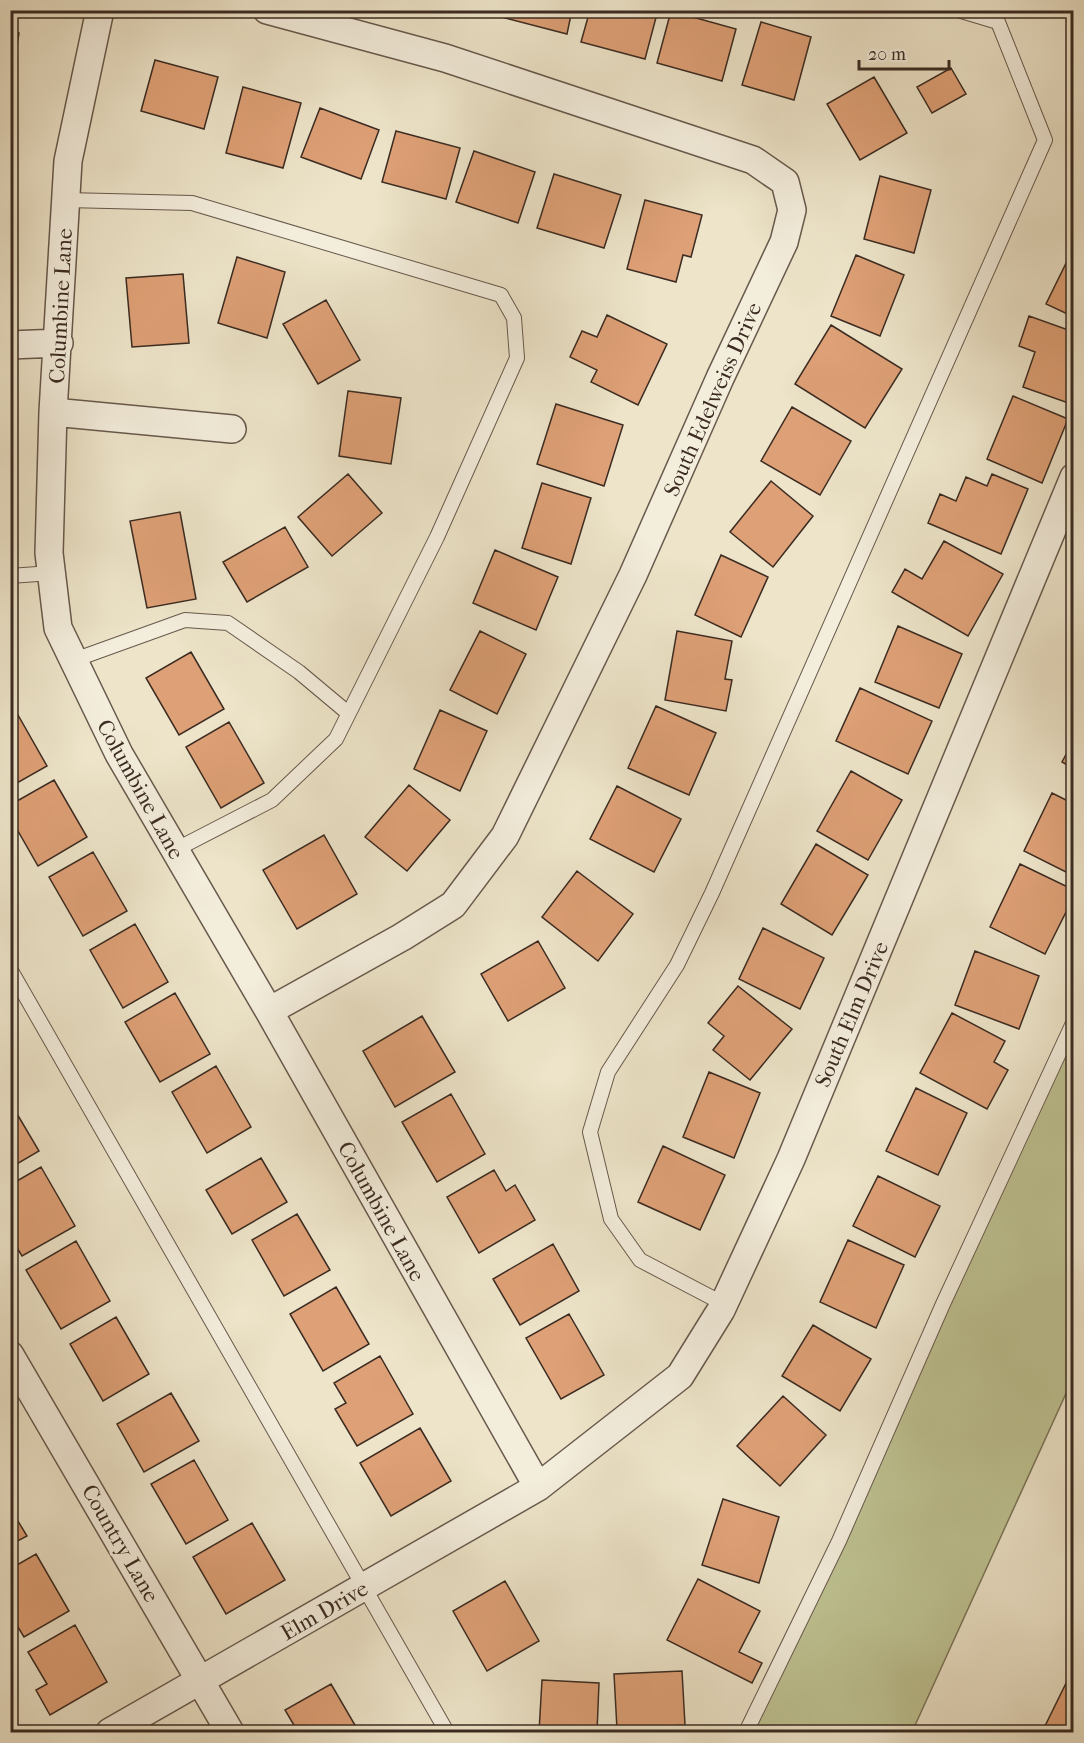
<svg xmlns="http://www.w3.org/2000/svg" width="1084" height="1743" viewBox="0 0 1084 1743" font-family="'IM FELL French Canon',serif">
	<rect width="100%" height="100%" fill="#ede4c9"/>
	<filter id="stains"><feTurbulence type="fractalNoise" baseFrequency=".00333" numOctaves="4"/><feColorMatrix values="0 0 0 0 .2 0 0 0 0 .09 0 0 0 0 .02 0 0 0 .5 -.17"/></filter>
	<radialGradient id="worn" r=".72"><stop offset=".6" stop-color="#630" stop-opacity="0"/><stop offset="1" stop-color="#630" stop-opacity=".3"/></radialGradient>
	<path fill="#bec292" stroke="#7c765a" stroke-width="1.5" d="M1073 1037V1378L912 1732H747Z"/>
	<path fill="#dea076" stroke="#3b2b22" stroke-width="1.5" d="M502 10H572L567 34 501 17Z
		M590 10H658L645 59 581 42Z
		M671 11 736 29 722 81 657 63Z
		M761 22 811 37 794 100 742 85Z
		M10 31 19 33 10 86Z
		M155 60 218 77 204 129 141 111Z
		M951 68 966 94 932 113 917 87Z
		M874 77 907 133 860 160 827 104Z
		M243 87 301 103 283 168 226 153Z
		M320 108 379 130 361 179 301 157Z
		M396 131 460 148 446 199 382 182Z
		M474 151 535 172 518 223 456 202Z
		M554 174 621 195 604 248 537 228Z
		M880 176 931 190 914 253 864 239Z
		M645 200 702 215 691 257 683 255 676 282 627 269Z
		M1074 247V317L1046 304Z
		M856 255 904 275 880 336 831 316Z
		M237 257 285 272 267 338 218 323Z
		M183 274 189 343 132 347 126 278Z
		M326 300 360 360 318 384 283 324Z
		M607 315 667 344 638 405 591 382 597 370 570 357 582 331 597 337Z
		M1029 316 1074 332V405L1023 387 1035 352 1019 346Z
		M831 325 902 369 865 428 795 384Z
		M348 391 401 398 391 464 339 456Z
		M1013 396 1068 419 1042 483 987 459Z
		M556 404 623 425 604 486 537 464Z
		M792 407 851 441 820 495 761 461Z
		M348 474 382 513 332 556 298 517Z
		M992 474 1028 489 1001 554 928 523 940 494 956 501 966 477 987 486Z
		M771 481 813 516 773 567 730 532Z
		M542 483 591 498 571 564 522 548Z
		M180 512 196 599 147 608 130 521Z
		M285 527 308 567 247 602 223 562Z
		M944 541 1003 574 968 636 892 592 905 569 922 579Z
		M495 550 558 577 536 630 473 603Z
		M721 555 768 577 741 637 695 615Z
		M898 626 962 654 939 708 875 682Z
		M480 631 526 654 497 714 450 690Z
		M677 631 732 641 725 679 732 680 726 711 665 700Z
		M191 652 224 709 179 735 146 678Z
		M860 688 932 721 908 774 836 741Z
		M656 706 716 733 689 795 628 768Z
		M440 710 487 731 460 791 414 769Z
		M18 715 47 766 10 787V719Z
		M229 722 264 783 221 808 186 747Z
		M1074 740V769L1062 762Z
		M851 771 902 800 868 860 817 831Z
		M54 780 87 837 38 866 10 817V805Z
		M409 785 450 820 407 871 365 837Z
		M617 786 681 819 654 872 590 839Z
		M1052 793 1074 804V876L1024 851Z
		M324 835 357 894 297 929 263 870Z
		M816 844 868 875 832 935 781 904Z
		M93 852 127 911 83 936 49 877Z
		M1020 864 1074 890V896L1045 954 990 927Z
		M577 871 633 914 598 961 542 917Z
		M135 924 168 982 123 1008 90 950Z
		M763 928 824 958 800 1009 739 979Z
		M538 941 565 988 508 1021 481 974Z
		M975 951 1039 976 1019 1029 955 1005Z
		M738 986 792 1029 750 1080 713 1050 724 1036 708 1023Z
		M175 993 210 1054 160 1082 125 1022Z
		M952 1013 1005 1041 994 1062 1008 1070 987 1109 920 1073Z
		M422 1016 455 1072 395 1107 363 1051Z
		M216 1066 251 1127 207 1153 172 1092Z
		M709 1072 760 1093 734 1158 683 1137Z
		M916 1088 967 1113 938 1175 886 1151Z
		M451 1094 485 1154 437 1182 402 1122Z
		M10 1102 39 1151 10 1168Z
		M663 1146 725 1175 700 1230 638 1202Z
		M261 1158 287 1202 232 1234 206 1190Z
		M41 1167 75 1226 22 1256 10 1236V1185Z
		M494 1170 506 1191 515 1185 535 1220 479 1253 447 1197Z
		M878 1176 940 1206 915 1257 853 1226Z
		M297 1214 330 1270 284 1296 252 1240Z
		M848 1240 904 1265 876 1328 820 1302Z
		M76 1241 110 1301 61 1329 26 1270Z
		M553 1244 579 1291 520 1325 493 1279Z
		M336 1287 369 1344 323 1371 290 1314Z
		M569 1314 604 1375 561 1399 526 1338Z
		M116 1317 149 1374 103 1401 70 1344Z
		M813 1325 871 1359 840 1411 782 1376Z
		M380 1356 413 1414 357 1446 335 1409 346 1403 334 1383Z
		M171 1393 199 1441 144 1472 117 1424Z
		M783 1396 826 1435 780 1486 737 1446Z
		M420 1428 451 1481 391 1516 360 1463Z
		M194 1460 228 1520 186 1544 151 1484Z
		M723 1499 779 1517 759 1583 702 1565Z
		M10 1508 27 1536 10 1545Z
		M252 1523 285 1580 226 1614 193 1557Z
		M36 1554 69 1611 24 1637 10 1614V1569Z
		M698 1579 760 1611 739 1652 762 1663 752 1683 667 1640Z
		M505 1581 539 1641 487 1671 453 1611Z
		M75 1625 107 1682 50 1715 36 1690 47 1684 28 1652Z
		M1074 1667V1732H1057L1045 1726Z
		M682 1671 685 1725 617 1729 614 1674Z
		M542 1680 599 1683 597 1732H539Z
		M331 1684 359 1732H298L285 1710Z"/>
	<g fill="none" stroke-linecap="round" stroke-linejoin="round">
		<defs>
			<path id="lane" d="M66 200 192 203 501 295 514 318 517 358 437 537 336 739 272 800 175 850
				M10 576 51 573
				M74 660 185 620 228 623 299 672 348 713
				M10 969 447 1732
				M724 1304 640 1260 611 1219 590 1132 608 1072 677 965 712 893 1045 140 998 22 958 10
				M746 1732 839 1541 943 1304 1074 1021"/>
			<path id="street" d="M100 10 68 161 53 412 49 553 58 628 119 754 269 1011 538 1487
				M267 10 445 58 753 160 785 182 792 210 784 242 720 378 633 575 505 836 453 905 402 937 269 1011
				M10 345 59 343
				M53 412 232 429
				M10 1355 230 1732
				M110 1732 538 1487 680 1376 721 1310 791 1159 1074 477"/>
		</defs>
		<use href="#lane" stroke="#68594c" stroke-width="16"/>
		<use href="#street" stroke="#68594c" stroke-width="30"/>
		<use href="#lane" stroke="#f3eddc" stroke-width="14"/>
		<use href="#street" stroke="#f3eddc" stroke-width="27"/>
	</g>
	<g text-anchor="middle" stroke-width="6" stroke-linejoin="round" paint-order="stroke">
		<g font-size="22" fill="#3b2b22" stroke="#f3eddc">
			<text transform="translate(60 306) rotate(-87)" y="8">Columbine Lane</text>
			<text transform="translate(712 399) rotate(-66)" y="8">South Edelweiss Drive</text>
			<text transform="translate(141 789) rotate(61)" y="8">Columbine Lane</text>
			<text transform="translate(851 1014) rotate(-67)" y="8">South Elm Drive</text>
			<text transform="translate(382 1211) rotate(61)" y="8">Columbine Lane</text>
			<text transform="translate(121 1543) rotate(60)" y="8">Country Lane</text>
			<text transform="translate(324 1610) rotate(-30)" y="8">Elm Drive</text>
		</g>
	</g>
	<rect width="1084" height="1743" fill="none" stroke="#ede4c9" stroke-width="36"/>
	<rect x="12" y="12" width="1060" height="1719" fill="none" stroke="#3b2b22" stroke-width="3"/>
	<rect x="18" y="18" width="1048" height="1707" fill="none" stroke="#3b2b22" stroke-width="1.5"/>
	<path d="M859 60v9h90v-9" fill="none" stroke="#3b2b22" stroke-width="3"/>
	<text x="868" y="60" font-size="18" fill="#3b2b22" stroke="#f3eddc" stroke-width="4.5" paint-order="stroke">20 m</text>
	<rect width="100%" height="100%" filter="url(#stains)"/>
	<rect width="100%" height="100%" fill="url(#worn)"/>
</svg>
